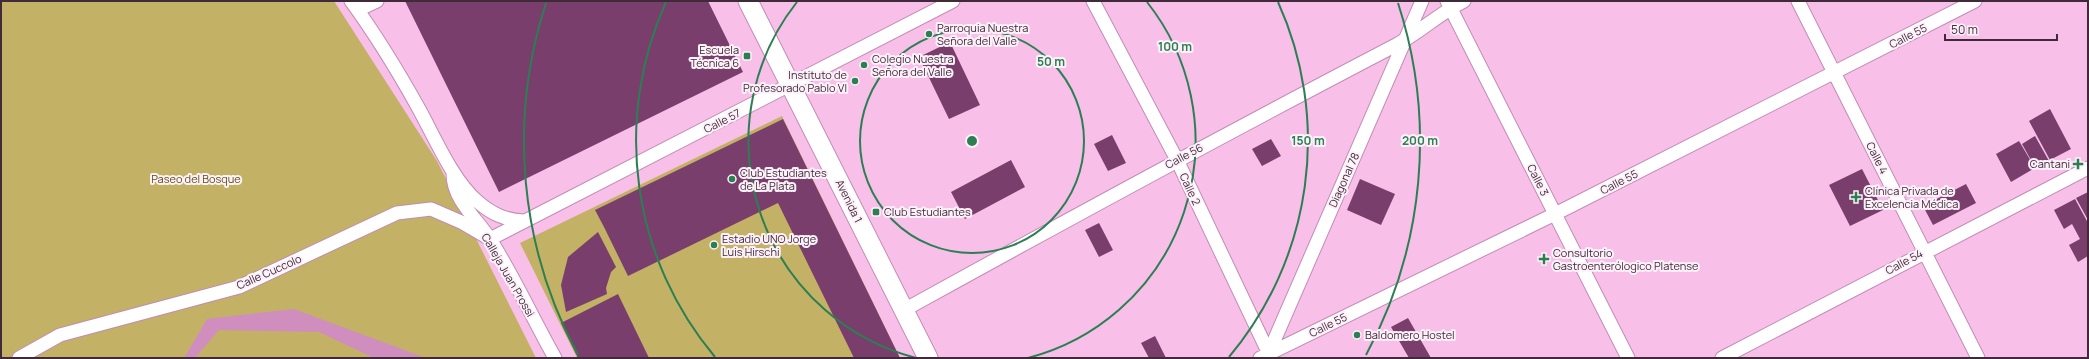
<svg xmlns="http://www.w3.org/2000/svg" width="2089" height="359" viewBox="0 0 2089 359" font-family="Manrope,sans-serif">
	<rect width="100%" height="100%" fill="#f8c0e9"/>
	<path fill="#c3b166" d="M1 1H334L437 161 536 358H1Z
		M782 116 900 358H577L520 243Z"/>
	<path fill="#d08ebf" d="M294 309 426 358H374L319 332 219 330 195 358H184L207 319Z"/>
	<path fill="#793e6c" d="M405 1H708L743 72 499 192Z
		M950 42 980 105 949 119 919 57Z
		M2050 109 2071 149 2050 160 2029 121Z
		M783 119 900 358H854L778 203 628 276 604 227 595 210Z
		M1112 135 1126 163 1108 171 1094 144Z
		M2035 136 2049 161 2036 169 2022 144Z
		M1271 139 1281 156 1262 166 1252 149Z
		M2019 141 2035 168 2011 182 1996 154Z
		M1011 160 1025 187 965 219 951 192Z
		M1862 169 1883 210 1850 226 1829 185Z
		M1360 179 1395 194 1381 225 1347 210Z
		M1966 184 1976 203 1933 225 1923 206Z
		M2088 192V220L2076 198Z
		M2075 199 2088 223V256L2078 262 2069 245 2080 239 2072 224 2064 229 2054 210Z
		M1099 223 1113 250 1099 257 1085 230Z
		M598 232 616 267 611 272 606 288 607 294 566 312 561 285 568 257Z
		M618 294 649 358H578L561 323Z
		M1408 318 1431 358H1409L1391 327Z
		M1155 336 1166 358H1149L1141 343Z"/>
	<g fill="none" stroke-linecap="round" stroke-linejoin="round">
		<defs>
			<path id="minor" d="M351 1C376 35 399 73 419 109 435 138 453 181 478 202 492 214 505 220 524 221
				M1093 1 1177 160 1271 358
				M1447 1 1628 358
				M1798 1 1978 358
				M358 10 377 1
				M453 174C453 200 477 219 490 239 514 277 533 319 555 358
				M490 239 953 1
				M904 310C1067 220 1231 131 1396 45 1420 32 1440 13 1464 1
				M1267 357 1422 1
				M19 358 60 335 239 287 397 213 431 209 461 222 490 239
				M1260 358 1555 214 1975 1
				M1722 358 2088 168"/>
			<path id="secondary" d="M748 1 928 358"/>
		</defs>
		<use href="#minor" stroke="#c28cb4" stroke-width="15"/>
		<use href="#secondary" stroke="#c28cb4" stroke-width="21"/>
		<use href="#minor" stroke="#fff" stroke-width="13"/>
		<use href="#secondary" stroke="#fff" stroke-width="19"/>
	</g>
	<g fill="none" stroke="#2b7f52" stroke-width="2">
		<circle cx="972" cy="141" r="112"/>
		<path d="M916 358A224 224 0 0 1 797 2M1147 2A224 224 0 0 1 1028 358"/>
		<path d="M715 357A336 336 0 0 1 666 2M1278 2A336 336 0 0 1 1229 357"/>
		<path d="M578 355A448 448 0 0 1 546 3M1398 3A448 448 0 0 1 1366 355"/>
	</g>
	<g fill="#2b7f52" stroke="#fdf1f9" stroke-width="1.5">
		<circle cx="929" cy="34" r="4"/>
		<rect x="743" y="52" width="8" height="8" rx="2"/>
		<circle cx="864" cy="65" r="4"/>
		<circle cx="855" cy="81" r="4"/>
		<path d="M2076 158h4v4h4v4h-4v4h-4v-4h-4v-4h4z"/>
		<circle cx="732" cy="179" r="4"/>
		<path d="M1854 191h4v4h4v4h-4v4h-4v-4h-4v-4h4z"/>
		<rect x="872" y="208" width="8" height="8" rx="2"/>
		<circle cx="714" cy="245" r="4"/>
		<path d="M1542 253h4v4h4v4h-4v4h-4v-4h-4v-4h4z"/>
		<circle cx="1357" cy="335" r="4"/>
	</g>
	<g text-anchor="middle" stroke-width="4" stroke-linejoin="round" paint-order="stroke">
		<g font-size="11" fill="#3f2a3a" stroke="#fdf1f9" text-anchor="start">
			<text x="937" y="32">Parroquia Nuestra<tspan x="937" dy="13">Señora del Valle</tspan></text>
			<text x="739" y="54" text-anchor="end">Escuela<tspan x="739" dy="13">Técnica 6</tspan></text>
			<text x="872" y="63">Colegio Nuestra<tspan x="872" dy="13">Señora del Valle</tspan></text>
			<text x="847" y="79" text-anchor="end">Instituto de<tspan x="847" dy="13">Profesorado Pablo VI</tspan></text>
			<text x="2070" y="168" text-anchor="end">Cantani</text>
			<text x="740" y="177">Club Estudiantes<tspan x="740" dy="13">de La Plata</tspan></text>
			<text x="1865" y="195">Clínica Privada de<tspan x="1865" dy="13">Excelencia Médica</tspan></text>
			<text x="884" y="216">Club Estudiantes</text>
			<text x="722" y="243">Estadio UNO Jorge<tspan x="722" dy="13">Luis Hirschi</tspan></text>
			<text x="1553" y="257">Consultorio<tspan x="1553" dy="13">Gastroenterólogico Platense</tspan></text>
			<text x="1365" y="339">Baldomero Hostel</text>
		</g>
		<g font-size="11" fill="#3f2a3a" stroke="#fdf1f9">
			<text transform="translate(1908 36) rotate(-27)" y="4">Calle 55</text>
			<text transform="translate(722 121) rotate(-27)" y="4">Calle 57</text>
			<text transform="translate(1184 156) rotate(-28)" y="4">Calle 56</text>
			<text transform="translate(1877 158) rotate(63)" y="4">Calle 4</text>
			<text transform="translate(1344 180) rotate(-66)" y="4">Diagonal 78</text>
			<text transform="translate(1538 180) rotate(63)" y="4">Calle 3</text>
			<text transform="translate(1619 182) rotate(-27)" y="4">Calle 55</text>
			<text transform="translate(1190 189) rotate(65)" y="4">Calle 2</text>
			<text transform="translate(849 201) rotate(64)" y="4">Avenida 1</text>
			<text transform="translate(1904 262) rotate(-28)" y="4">Calle 54</text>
			<text transform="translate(269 272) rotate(-24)" y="4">Calle Cuccolo</text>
			<text transform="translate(508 275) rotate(60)" y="4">Calleja Juan Prossi</text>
			<text transform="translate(1328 325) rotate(-26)" y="4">Calle 55</text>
		</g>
		<g font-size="11" fill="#5c4f11" stroke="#fdf1f9">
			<text x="196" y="183">Paseo del Bosque</text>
		</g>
	</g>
	<circle cx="972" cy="141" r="6" fill="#2b7f52" stroke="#fdf1f9" stroke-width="2"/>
	<g font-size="12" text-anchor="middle" font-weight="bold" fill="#2b7f52" stroke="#fdf1f9" stroke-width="4" stroke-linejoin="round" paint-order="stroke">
		<text x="1175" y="51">100 m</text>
		<text x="1051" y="66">50 m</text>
		<text x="1308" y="145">150 m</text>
		<text x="1420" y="145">200 m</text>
	</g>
	<rect width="2089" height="359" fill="none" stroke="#3f2a3a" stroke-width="4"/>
	<path d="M1945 34v6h112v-6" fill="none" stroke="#3f2a3a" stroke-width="2"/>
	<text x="1951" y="34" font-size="12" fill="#3f2a3a" stroke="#fdf1f9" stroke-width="3" paint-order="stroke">50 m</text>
</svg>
